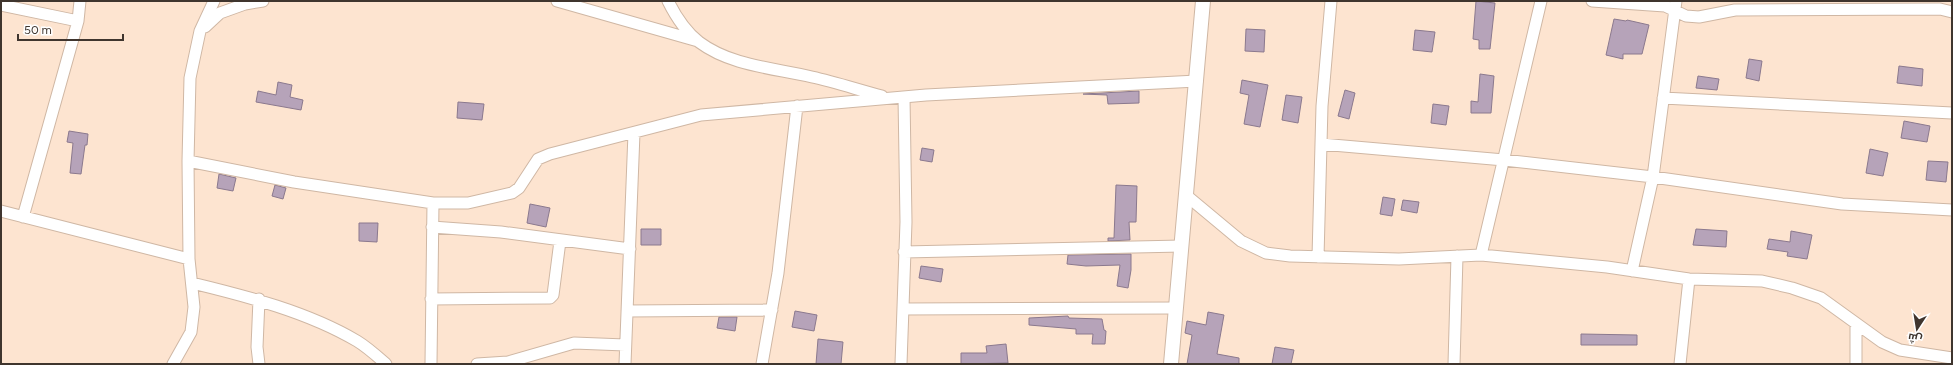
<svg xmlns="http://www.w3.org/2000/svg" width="1953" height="365" viewBox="0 0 1953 365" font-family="Figtree,Cairo,sans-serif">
	<rect width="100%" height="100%" fill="#fde4d0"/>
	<path fill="#b6a3b9" stroke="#8b798e" d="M1476 1 1495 3 1490 49H1479V40L1473 39Z
		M1614 19 1626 21 1627 20 1649 25 1642 54H1623V59L1606 55Z
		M1246 29 1265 30 1264 52 1245 51Z
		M1415 30 1435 32 1432 52 1413 50Z
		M1749 59 1762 61 1759 81 1746 78Z
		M1899 66 1923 69 1922 86 1897 83Z
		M1480 74 1494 76 1491 113H1471V101L1478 102Z
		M1698 76 1719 79 1717 90 1696 88Z
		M1242 80 1268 85 1260 127 1244 124 1249 95 1240 93Z
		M278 82 292 85 290 97 303 100 301 110 256 102 258 91 276 95Z
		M1345 90 1355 93 1349 119 1338 116Z
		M1139 91V103L1108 104 1107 95 1083 94Z
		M1286 95 1302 97 1298 123 1282 120Z
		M458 102 484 104 482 120 457 118Z
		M1433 104 1449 106 1446 125 1431 123Z
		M1904 121 1930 126 1927 142 1901 138Z
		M69 131 88 134 87 145H85L81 174 70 173 73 143 67 142Z
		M922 148 934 150 932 162 920 160Z
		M1870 149 1888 153 1883 176 1866 173Z
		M1928 161 1948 162 1946 182 1926 180Z
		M219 174 236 178 233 191 217 188Z
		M275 185 286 188 283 199 272 196Z
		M1116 185 1137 186 1136 222H1129L1130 240 1108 241V238H1114Z
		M1383 197 1395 199 1392 216 1380 214Z
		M1403 200 1419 202 1417 213 1401 210Z
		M530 204 550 208 546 227 527 223Z
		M359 223H378L377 242 359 241Z
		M641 229H661V245H641Z
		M1696 229 1727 231 1726 247 1693 245Z
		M1791 231 1812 235 1807 259 1787 256 1788 252 1767 249 1769 239 1790 242Z
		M1131 254V270L1128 288 1117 286 1120 265 1086 266 1067 264 1068 255Z
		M921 266 943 269 941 282 919 278Z
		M795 311 817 315 814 331 792 327Z
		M1208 312 1224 315 1217 354 1239 358V364H1187L1192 335 1185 333 1187 321 1206 325Z
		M1068 316 1069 318 1102 319 1104 330 1106 331 1105 344H1092L1093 334H1076V329L1029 325V318Z
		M719 317H737L735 331 717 328Z
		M1581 334 1637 335V345H1581Z
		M818 339 843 342 841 364H816Z
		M1006 344 1008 363 961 364V353H987L986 346Z
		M1275 347 1294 350 1291 364H1272Z"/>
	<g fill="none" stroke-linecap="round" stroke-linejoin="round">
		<defs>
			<path id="minor" d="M557 1 698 41
				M668 1C675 15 686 32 699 42 731 66 774 68 812 77 835 82 859 90 882 96
				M1592 1 1665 6 1686 16 1699 17 1735 10 1940 9 1952 12
				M1 5 78 21
				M205 27 220 13 245 4 263 1
				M1663 98 1952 113
				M1321 144 1504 160 1653 177 1842 204 1952 210
				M188 161 294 182 433 203H468L512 193 519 188 538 159 550 154 701 115 926 95 1197 81
				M1187 196 1241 241 1266 253 1290 256 1399 259 1481 255 1607 267 1689 279 1762 281 1792 288 1821 298 1882 342 1900 350 1952 358
				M1 211 189 259
				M23 217 78 21 80 1
				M432 227 501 232 630 249
				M904 252 1182 246
				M1481 255 1541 1
				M1318 257 1322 106 1331 1
				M1632 271 1653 177 1676 1
				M192 283C246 296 308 312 357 341 367 347 377 356 386 364
				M431 299 550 298 553 295 560 241
				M903 309 1176 308
				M627 311 772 310
				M173 364 191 332 194 307 189 259 188 161 190 78 200 31 214 1
				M259 364 257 347 259 299
				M431 364 433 203
				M477 364 508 362 574 343 625 345
				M625 364 634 133
				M762 364 778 273 797 106
				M901 364 906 222 904 97
				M1454 364 1457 256
				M1680 364 1689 279
				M1856 364V324"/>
			<path id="tertiary" d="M1171 364 1203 1"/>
		</defs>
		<use href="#minor" stroke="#cfb7a4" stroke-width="13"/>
		<use href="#tertiary" stroke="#cfb7a4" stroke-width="16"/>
		<use href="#minor" stroke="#fff" stroke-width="11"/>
		<use href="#tertiary" stroke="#fff" stroke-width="14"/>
	</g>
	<rect width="1953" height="365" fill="none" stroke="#3f352e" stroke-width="4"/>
	<g transform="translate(1917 329) rotate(192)" stroke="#ffffff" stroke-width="3" paint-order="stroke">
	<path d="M0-3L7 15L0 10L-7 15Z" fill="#3f352e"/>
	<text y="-6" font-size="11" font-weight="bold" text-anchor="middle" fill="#3f352e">ش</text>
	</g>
	<path d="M18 34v6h105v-6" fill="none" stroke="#3f352e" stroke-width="2"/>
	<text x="24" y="34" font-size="12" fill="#3f352e" stroke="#ffffff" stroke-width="3" paint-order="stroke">50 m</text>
</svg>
